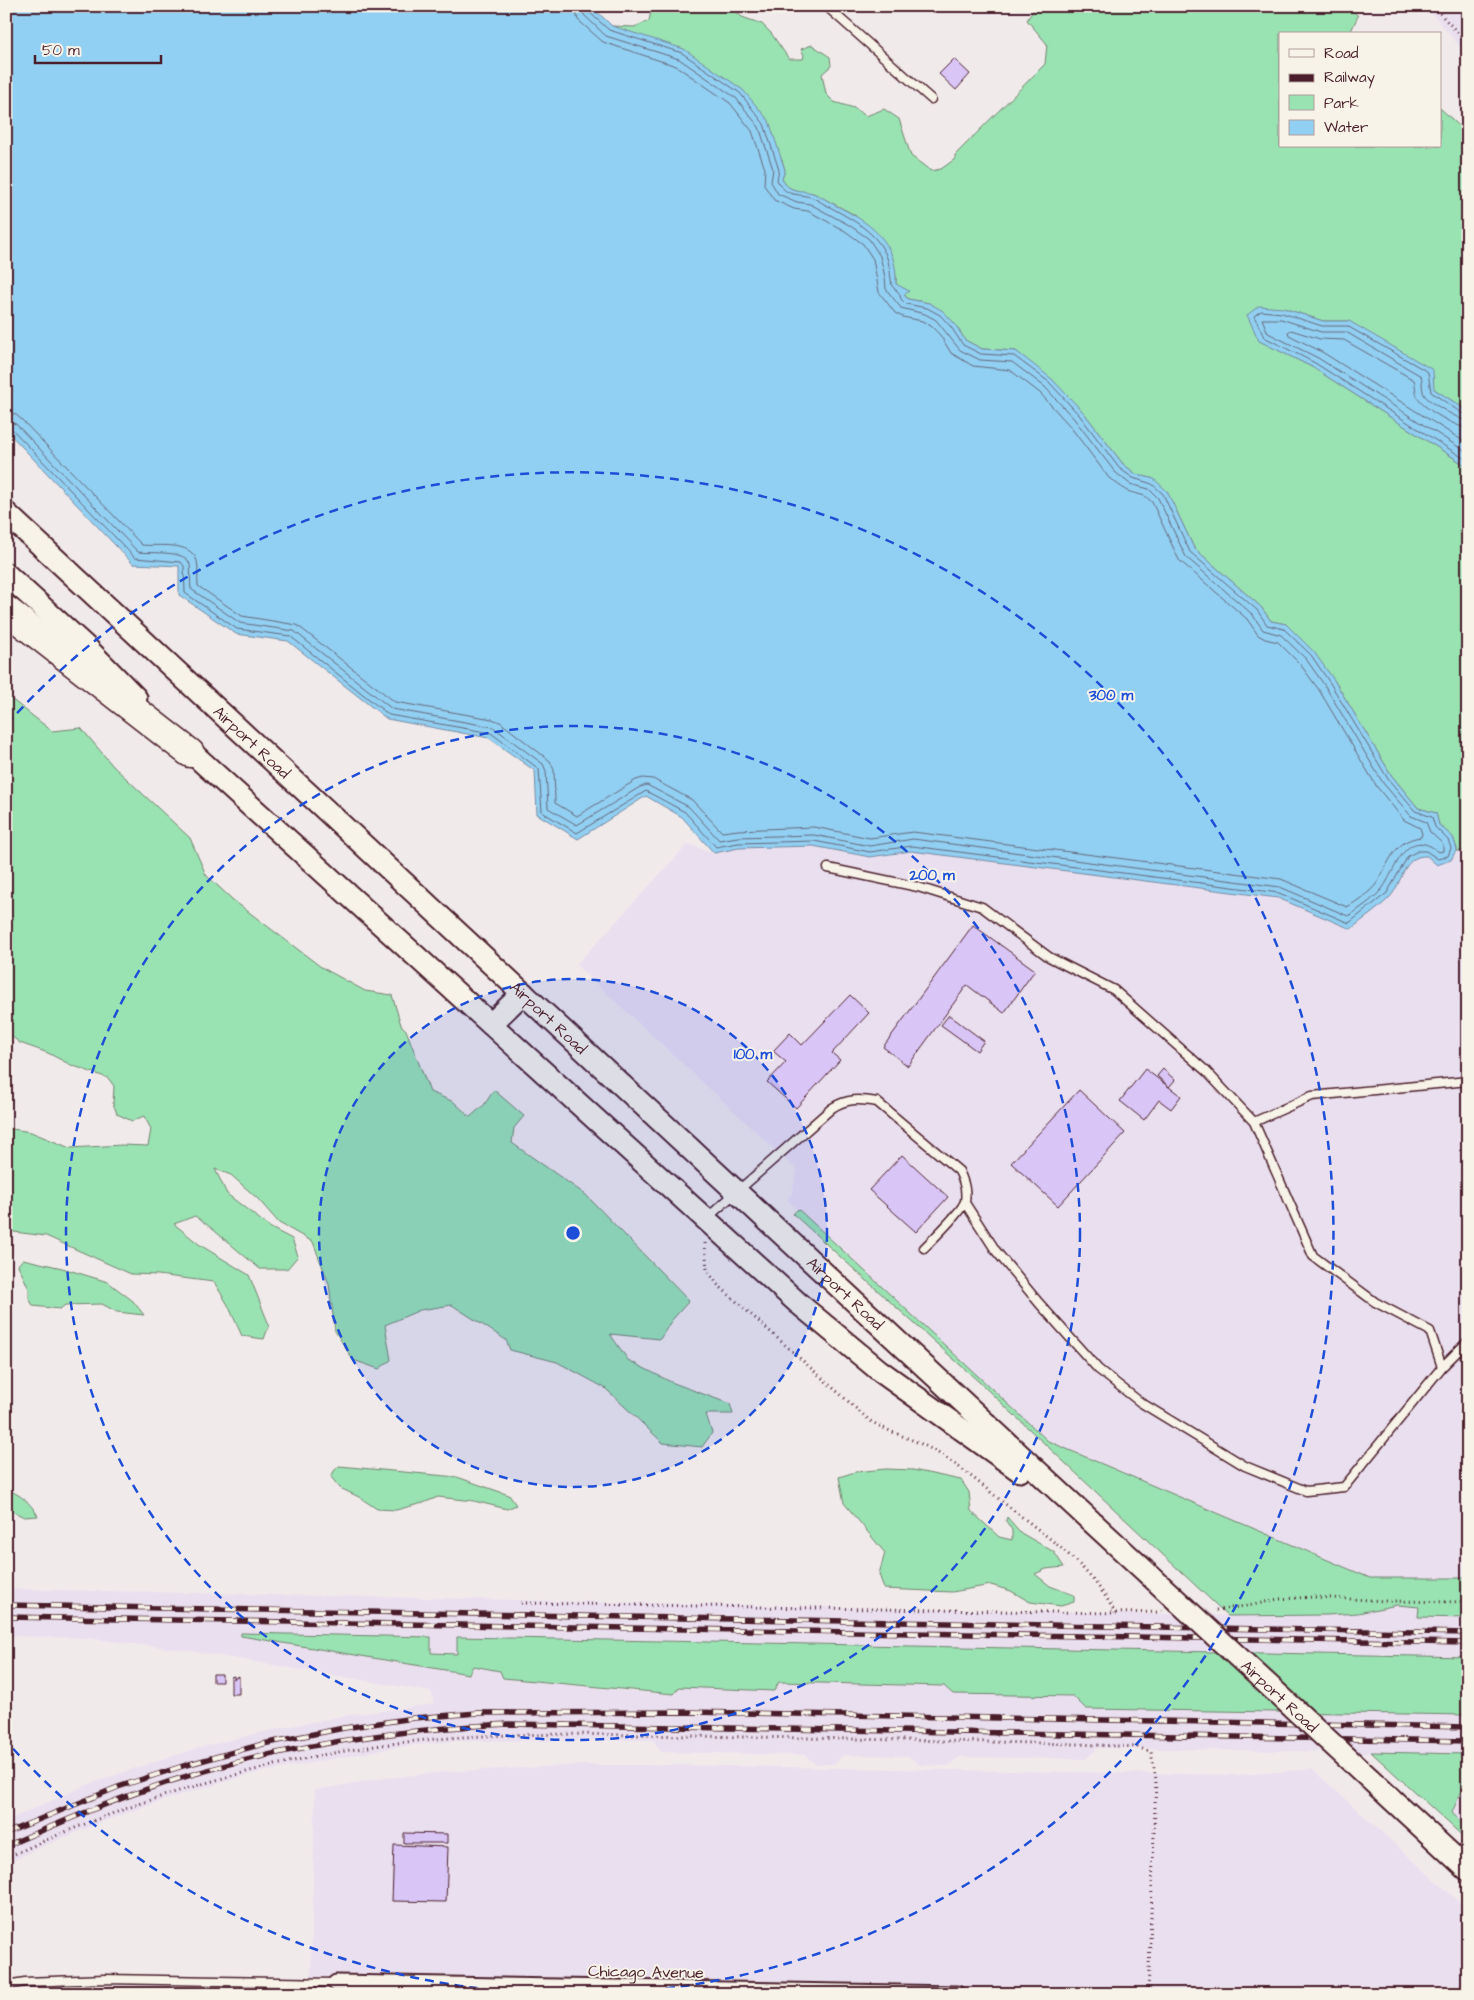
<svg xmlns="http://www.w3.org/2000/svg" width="1474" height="2000" viewBox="0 0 1474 2000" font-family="'Architects Daughter',sans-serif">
	<rect width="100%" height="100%" fill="#f1eaeb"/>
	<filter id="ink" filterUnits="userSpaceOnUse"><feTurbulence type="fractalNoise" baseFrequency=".02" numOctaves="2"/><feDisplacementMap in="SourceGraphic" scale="10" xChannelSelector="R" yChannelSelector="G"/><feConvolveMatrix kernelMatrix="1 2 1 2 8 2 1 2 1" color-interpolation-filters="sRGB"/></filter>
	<g filter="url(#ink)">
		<path fill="#eadfef" d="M1425 6H1468V56L1447 31Z
			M688 844 714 853 739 848 813 846 870 857 911 851 1278 898 1351 929 1402 875 1411 860 1419 856 1451 860 1456 851H1462L1468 847V1578H1370L1048 1441 787 1200 792 1192 797 1170 576 965Z
			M6 1589 1249 1616 1358 1613 1397 1605 1419 1607V1617L1468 1618V1657L457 1637V1654L431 1653V1637L241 1635 469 1674 473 1666 500 1671 503 1678 627 1691 674 1694 678 1687 774 1691 778 1682 944 1686 953 1694 1074 1696 1086 1709 1468 1715V1754L1098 1748 1086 1759 959 1757 948 1766 920 1765 908 1756 843 1755 834 1764H815L805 1755 661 1752 653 1740 455 1741 397 1747 252 1774 180 1795 109 1819 34 1850 6 1864V1821L87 1785 133 1769 201 1747 267 1731 343 1716 433 1704 432 1692 191 1651 86 1638 6 1636Z
			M583 1765H669L1239 1775 1312 1769 1468 1910V1994H1281L311 1977 315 1790 378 1779 442 1772Z
			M1466 1773H1468V1828L1452 1814Z"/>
		<path fill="#99e3b2" stroke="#72816e" d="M652 6H730L742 17 762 24 771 33 789 59H803L804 55 801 49 812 45 830 57 831 66 822 74 826 94 834 102 854 108 866 116 884 109 899 119 911 156 931 171 941 169 955 159V155L1045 64 1047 44 1027 20 1036 6H1349L1358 16 1351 31 1358 34H1280V146H1440V108L1468 134V411L1434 389 1349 321H1323L1283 308 1260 341 1312 367 1468 467V847L1462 851H1456L1457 849 1453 837 1439 825 1436 813 1418 808 1392 776 1334 680 1286 624 1271 621 1261 607 1194 548 1176 510 1154 479 1136 474 1123 464 1084 413 1016 351 982 349 965 340 955 324 929 303 908 299 896 284V276L855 215 813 193 801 192 787 187 782 179 785 170 782 160 612 26 634 27 649 21Z
			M6 695 52 731 81 728 113 766 190 838 206 875 233 900 321 967 365 991 392 995 401 1025 406 1030 430 1092 454 1102 470 1117 484 1105 494 1090 524 1116 514 1128 512 1143 586 1195 689 1301 672 1320 660 1339 610 1334 628 1360 671 1382 730 1404 733 1414H706L712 1433 702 1447 663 1443 605 1388 557 1362 510 1350 506 1340 452 1305 420 1310 385 1325 391 1360 379 1369 353 1360 335 1331 329 1284 313 1242 279 1223 258 1199 231 1175 215 1169 227 1194 271 1228 292 1239 298 1256 287 1269H260L210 1227 195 1216 174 1224 200 1245 249 1275 269 1325 264 1339 242 1336 228 1305 214 1282 158 1275 131 1274 46 1236 6 1231V1128L31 1132 70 1148 122 1145 148 1146 151 1129 144 1116 132 1121 117 1114 113 1103 114 1086 108 1078 71 1065 48 1053 20 1043 6 1032Z
			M798 1209 1048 1441 1370 1578H1468V1618L1418 1617 1419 1607 1397 1605 1358 1613 1327 1615 1228 1616 979 1382 793 1214Z
			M23 1259 62 1268 108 1282 133 1301 144 1315 117 1312 102 1304 65 1305 60 1309 33 1306 29 1298V1289L18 1265Z
			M339 1466 457 1477 509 1495 516 1505 507 1509 474 1501 438 1497 423 1503 396 1510 377 1509 359 1497 340 1488 331 1477 334 1471Z
			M886 1469 913 1470 961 1480 969 1492 971 1511 999 1537 1012 1540V1530L1006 1521 1007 1517 1021 1533 1054 1552 1064 1567 1046 1569 1035 1574 1050 1586 1074 1595V1602L1061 1606 1030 1602 1011 1591 991 1585 952 1592 884 1589 879 1574 885 1553 844 1503 839 1477 855 1472Z
			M6 1489C21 1495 30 1502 38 1516L24 1517 6 1508Z
			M241 1633 431 1637V1653L457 1654V1637L1468 1657V1715L1086 1709 1073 1696 953 1694 944 1686 779 1682 774 1691 679 1687 674 1694 503 1678 500 1671 473 1666 469 1674 241 1636Z
			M1371 1752 1468 1754V1773L1452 1813 1468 1828V1841Z"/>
		<path fill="#91d0f2" stroke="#7589a2" d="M6 6H591L612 26 684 49 743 90 769 121 785 170 782 179C791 195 801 188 815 194 822 197 828 201 835 205 869 222 898 241 896 284L909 291 904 295 908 299 929 303 943 311 955 324 965 340 982 349 1016 351 1052 379 1084 413 1123 464 1136 474 1154 479 1167 491 1194 548 1261 607 1271 621 1286 624 1314 652 1334 680 1392 776 1418 808 1436 813 1439 825 1453 837 1457 849 1451 860 1437 865 1427 856C1402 855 1403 883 1390 897 1379 909 1363 919 1351 929L1278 898 911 851 870 857 813 846 739 848 714 853 682 817 646 796 578 839 537 814 535 771 489 738 387 719 288 641 236 634 179 595V566L133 564 6 430Z
			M1259 306 1283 308 1323 321H1349L1433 370 1434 389 1468 411V467L1312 367 1259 341 1247 315Z"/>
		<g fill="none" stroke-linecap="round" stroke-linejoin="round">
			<path stroke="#66667b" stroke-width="1" d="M6 413 15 414 21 419 142 545C158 547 190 540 197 561 199 569 197 578 198 586L242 616 297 625 395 702 492 719 500 722 550 761 554 770 555 803 577 816 636 780 643 778 653 779 692 800 722 832 738 830 814 827 870 838 913 832 1281 879 1347 907C1356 902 1372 891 1377 883 1389 863 1394 840 1421 837L1422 834 1420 828 1404 820 1377 787 1319 690 1300 664 1278 642 1265 639 1258 635 1247 619 1179 560 1152 502 1145 496 1127 491 1109 478 1069 425 1040 393 1010 370 973 366 951 353 940 335 931 326 922 321 903 317 895 313 879 292 873 259 863 244 845 231 808 211 794 209 774 200 764 185 765 169 752 131 730 103 676 66 603 42 578 20 574 6
				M1468 414H1463L1431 392 1428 372 1347 326H1322L1282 313 1261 311 1254 316 1264 337 1315 363 1468 461
				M6 421 16 424 138 552C151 554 187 549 190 565 191 573 190 582 191 589L240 623 294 631 392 709 493 727 543 764 546 771 548 808 577 825 640 787 647 785 689 807 719 840 738 837 814 835 870 846 913 839 1280 887 1348 916C1357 911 1376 897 1382 889 1396 871 1405 824 1439 852L1443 851V844L1430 832 1426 822 1411 816 1383 783 1325 686 1306 659 1281 635 1263 630 1252 614 1186 557 1158 498 1149 489 1130 484 1115 472 1075 420 1045 387 1012 362 980 360 960 350 936 320 925 314 901 308 886 289 885 277 880 256 869 239 849 225 810 204 797 202 778 194 771 182 773 169 759 127 736 98 679 59 606 36 584 15 581 6
				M1468 421C1459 420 1431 403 1425 396 1421 390 1423 382 1421 376L1346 332H1321L1281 319H1262L1268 333 1318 358 1468 453
				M6 427 12 429 135 558 181 562 184 566 185 593 237 629 290 636 389 715 491 733 539 769 542 812 577 833 646 791 685 812 716 847 738 843 814 841 870 852 912 846 1279 893 1349 923 1387 893 1408 856 1418 851H1426L1438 859 1448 856 1451 848 1448 840 1435 827 1432 817 1415 811 1388 779 1330 683 1311 655 1284 629 1267 625 1257 610 1190 552 1163 494 1152 484 1133 478 1119 468 1080 416 1049 382 1014 356 981 354 963 345 951 327 940 315 927 308 906 304 901 299 899 293 892 286C890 275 890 263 885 253 874 230 851 219 830 207 824 205 819 200 813 198 797 192 787 199 777 180L779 170 764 124 740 93 682 53 609 30 589 12 588 6
				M1468 428C1457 428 1425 409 1419 400 1415 394 1416 387 1414 380L1344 340 1320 339 1291 330 1288 332 1289 335 1322 352 1468 444"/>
		</g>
		<path fill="#d9c6f7" stroke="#4a1f2b" d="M954 59 970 74 956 90 939 74Z
			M973 925 1035 970 1004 1013 967 985 908 1066 883 1047Z
			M850 995 869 1013 832 1053 840 1060 796 1108 767 1082 786 1062 773 1051 790 1033 802 1045Z
			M949 1015 984 1041 977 1051 941 1025Z
			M1145 1069 1181 1096 1171 1109 1159 1100 1144 1120 1120 1101Z
			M1163 1069 1175 1080 1169 1087 1157 1076Z
			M1079 1090 1125 1133 1058 1206 1011 1163Z
			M902 1155 948 1197 916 1232 869 1190Z
			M213 1674H222V1682H213Z
			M234 1676V1679L239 1676V1694H231V1677Z
			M404 1833 447 1834V1843H404Z
			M394 1845 448 1847 446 1902 392 1901Z"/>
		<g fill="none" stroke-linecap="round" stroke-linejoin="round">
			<defs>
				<path id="service" d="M826 6 931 99
					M828 868 918 887 982 907 1049 957 1114 990 1206 1071 1254 1122 1313 1256 1375 1302 1430 1331 1442 1367 1344 1487 1306 1491 1245 1466 1140 1402 1098 1369 1039 1303 996 1251 965 1203
					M1254 1122 1312 1096 1468 1081
					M707 1218 832 1108C847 1098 861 1099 877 1102L959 1171C964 1181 967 1190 965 1201 963 1210 932 1240 924 1248
					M1442 1367 1468 1341
					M6 1985 25 1982 105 1979 336 1983"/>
				<path id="minor" d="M336 1983 957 1994"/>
				<g id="secondary">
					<path id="s1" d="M6 513 1092 1522"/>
					<path d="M6 574 86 647 136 698"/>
					<path d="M179 741 798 1303 880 1371 1020 1471"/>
					<path d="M491 1024 523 993"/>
					<path d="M1370 1779 1468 1870"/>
				</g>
				<path id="motorway" d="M6 610 190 753"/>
			</defs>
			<use href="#service" stroke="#4a1f2b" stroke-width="11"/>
			<use href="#minor" stroke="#4a1f2b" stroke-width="19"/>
			<use href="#secondary" stroke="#4a1f2b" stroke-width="25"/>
			<use href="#motorway" stroke="#4a1f2b" stroke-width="31"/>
			<path stroke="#4a1f2b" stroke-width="3" stroke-dasharray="1 4" stroke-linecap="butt" d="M1433 6 1468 44
				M705 1243 707 1270 718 1285 869 1420C891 1434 916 1439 938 1453 960 1466 979 1483 999 1499 1041 1533 1090 1563 1115 1613
				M521 1603 1115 1613 1162 1612
				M1216 1610 1253 1605 1278 1599 1314 1597 1387 1601 1468 1602
				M6 1858C126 1802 251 1764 382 1745 483 1731 587 1734 689 1736 818 1738 948 1741 1077 1744L1137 1747 1151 1752 1156 1780 1148 1994"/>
			<use href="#service" stroke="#f7f3e8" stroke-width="8"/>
			<use href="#minor" stroke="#f7f3e8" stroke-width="15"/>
			<use href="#secondary" stroke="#f7f3e8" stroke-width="21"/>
			<use href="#motorway" stroke="#f7f3e8" stroke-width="28"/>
			<defs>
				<path id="rail" d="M1465 6 1468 9
					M6 1605 1468 1633
					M6 1617 1468 1643
					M6 1833 118 1787 186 1765 263 1744 344 1728 414 1718 478 1713 688 1712 1468 1727
					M6 1846C68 1819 129 1793 194 1774 296 1744 402 1729 508 1724L1468 1741"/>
			</defs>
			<use href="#rail" stroke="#4a1f2b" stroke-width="5.5"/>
			<use href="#rail" stroke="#f7f3e8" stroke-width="4" stroke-dasharray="11" stroke-linecap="butt"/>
			<defs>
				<g id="secondary-bridge">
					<path id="s2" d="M1092 1522 1370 1779"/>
				</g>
			</defs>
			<use href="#secondary-bridge" stroke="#4a1f2b" stroke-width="25" stroke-linecap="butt"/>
			<use href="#secondary-bridge" stroke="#f7f3e8" stroke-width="21"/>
		</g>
	</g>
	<circle cx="573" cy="1233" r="254" fill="#1d4ed8" fill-opacity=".12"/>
	<g fill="none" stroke="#1d4ed8" stroke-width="2.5" stroke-dasharray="9 6">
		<circle cx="573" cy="1233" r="254"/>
		<circle cx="573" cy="1233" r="507"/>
		<path d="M553 1994A761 761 0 0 1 7 1742M7 724A761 761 0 1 1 593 1994"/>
	</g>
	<g text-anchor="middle" stroke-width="4" stroke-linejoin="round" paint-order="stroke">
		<g font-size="16" fill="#4a1f2b" stroke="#f7f3e8">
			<text dy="6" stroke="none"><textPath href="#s1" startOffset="336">Airport Road</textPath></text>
			<text dy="6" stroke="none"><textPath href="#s1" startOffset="741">Airport Road</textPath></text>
			<text dy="6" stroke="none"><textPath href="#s1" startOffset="1146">Airport Road</textPath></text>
			<text dy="6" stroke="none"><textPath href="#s2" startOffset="256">Airport Road</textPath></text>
			<text transform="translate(646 1971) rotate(1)" y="6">Chicago Avenue</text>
		</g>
	</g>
	<circle cx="573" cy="1233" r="8" fill="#1d4ed8" stroke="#f7f3e8" stroke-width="2.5"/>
	<g font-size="15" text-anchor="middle" font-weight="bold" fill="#1d4ed8" stroke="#f7f3e8" stroke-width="4" stroke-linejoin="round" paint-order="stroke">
		<text x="1111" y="700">300 m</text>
		<text x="932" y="880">200 m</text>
		<text x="753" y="1059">100 m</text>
	</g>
	<rect width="1474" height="2000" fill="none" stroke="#f7f3e8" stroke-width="25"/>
	<rect x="12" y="12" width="1449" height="1975" fill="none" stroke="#4a1f2b" stroke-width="2" filter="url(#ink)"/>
	<rect x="1279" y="32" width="162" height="115" fill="#f7f3e8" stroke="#b29e9c"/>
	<rect x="1289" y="49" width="25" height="8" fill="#f7f3e8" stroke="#b29e9c"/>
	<text x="1324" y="58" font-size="15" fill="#4a1f2b">Road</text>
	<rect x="1289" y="74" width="25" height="8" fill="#4a1f2b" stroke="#b29e9c"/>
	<text x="1324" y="82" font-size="15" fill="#4a1f2b">Railway</text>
	<rect x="1289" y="95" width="25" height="15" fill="#99e3b2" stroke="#b29e9c"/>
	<text x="1324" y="108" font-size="15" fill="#4a1f2b">Park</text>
	<rect x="1289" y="120" width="25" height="15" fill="#91d0f2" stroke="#b29e9c"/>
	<text x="1324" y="132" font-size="15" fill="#4a1f2b">Water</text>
	<path d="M35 55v8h126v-8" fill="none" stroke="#4a1f2b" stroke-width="2.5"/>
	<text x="42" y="55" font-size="15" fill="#4a1f2b" stroke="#f7f3e8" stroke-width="4" paint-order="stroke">50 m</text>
</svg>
